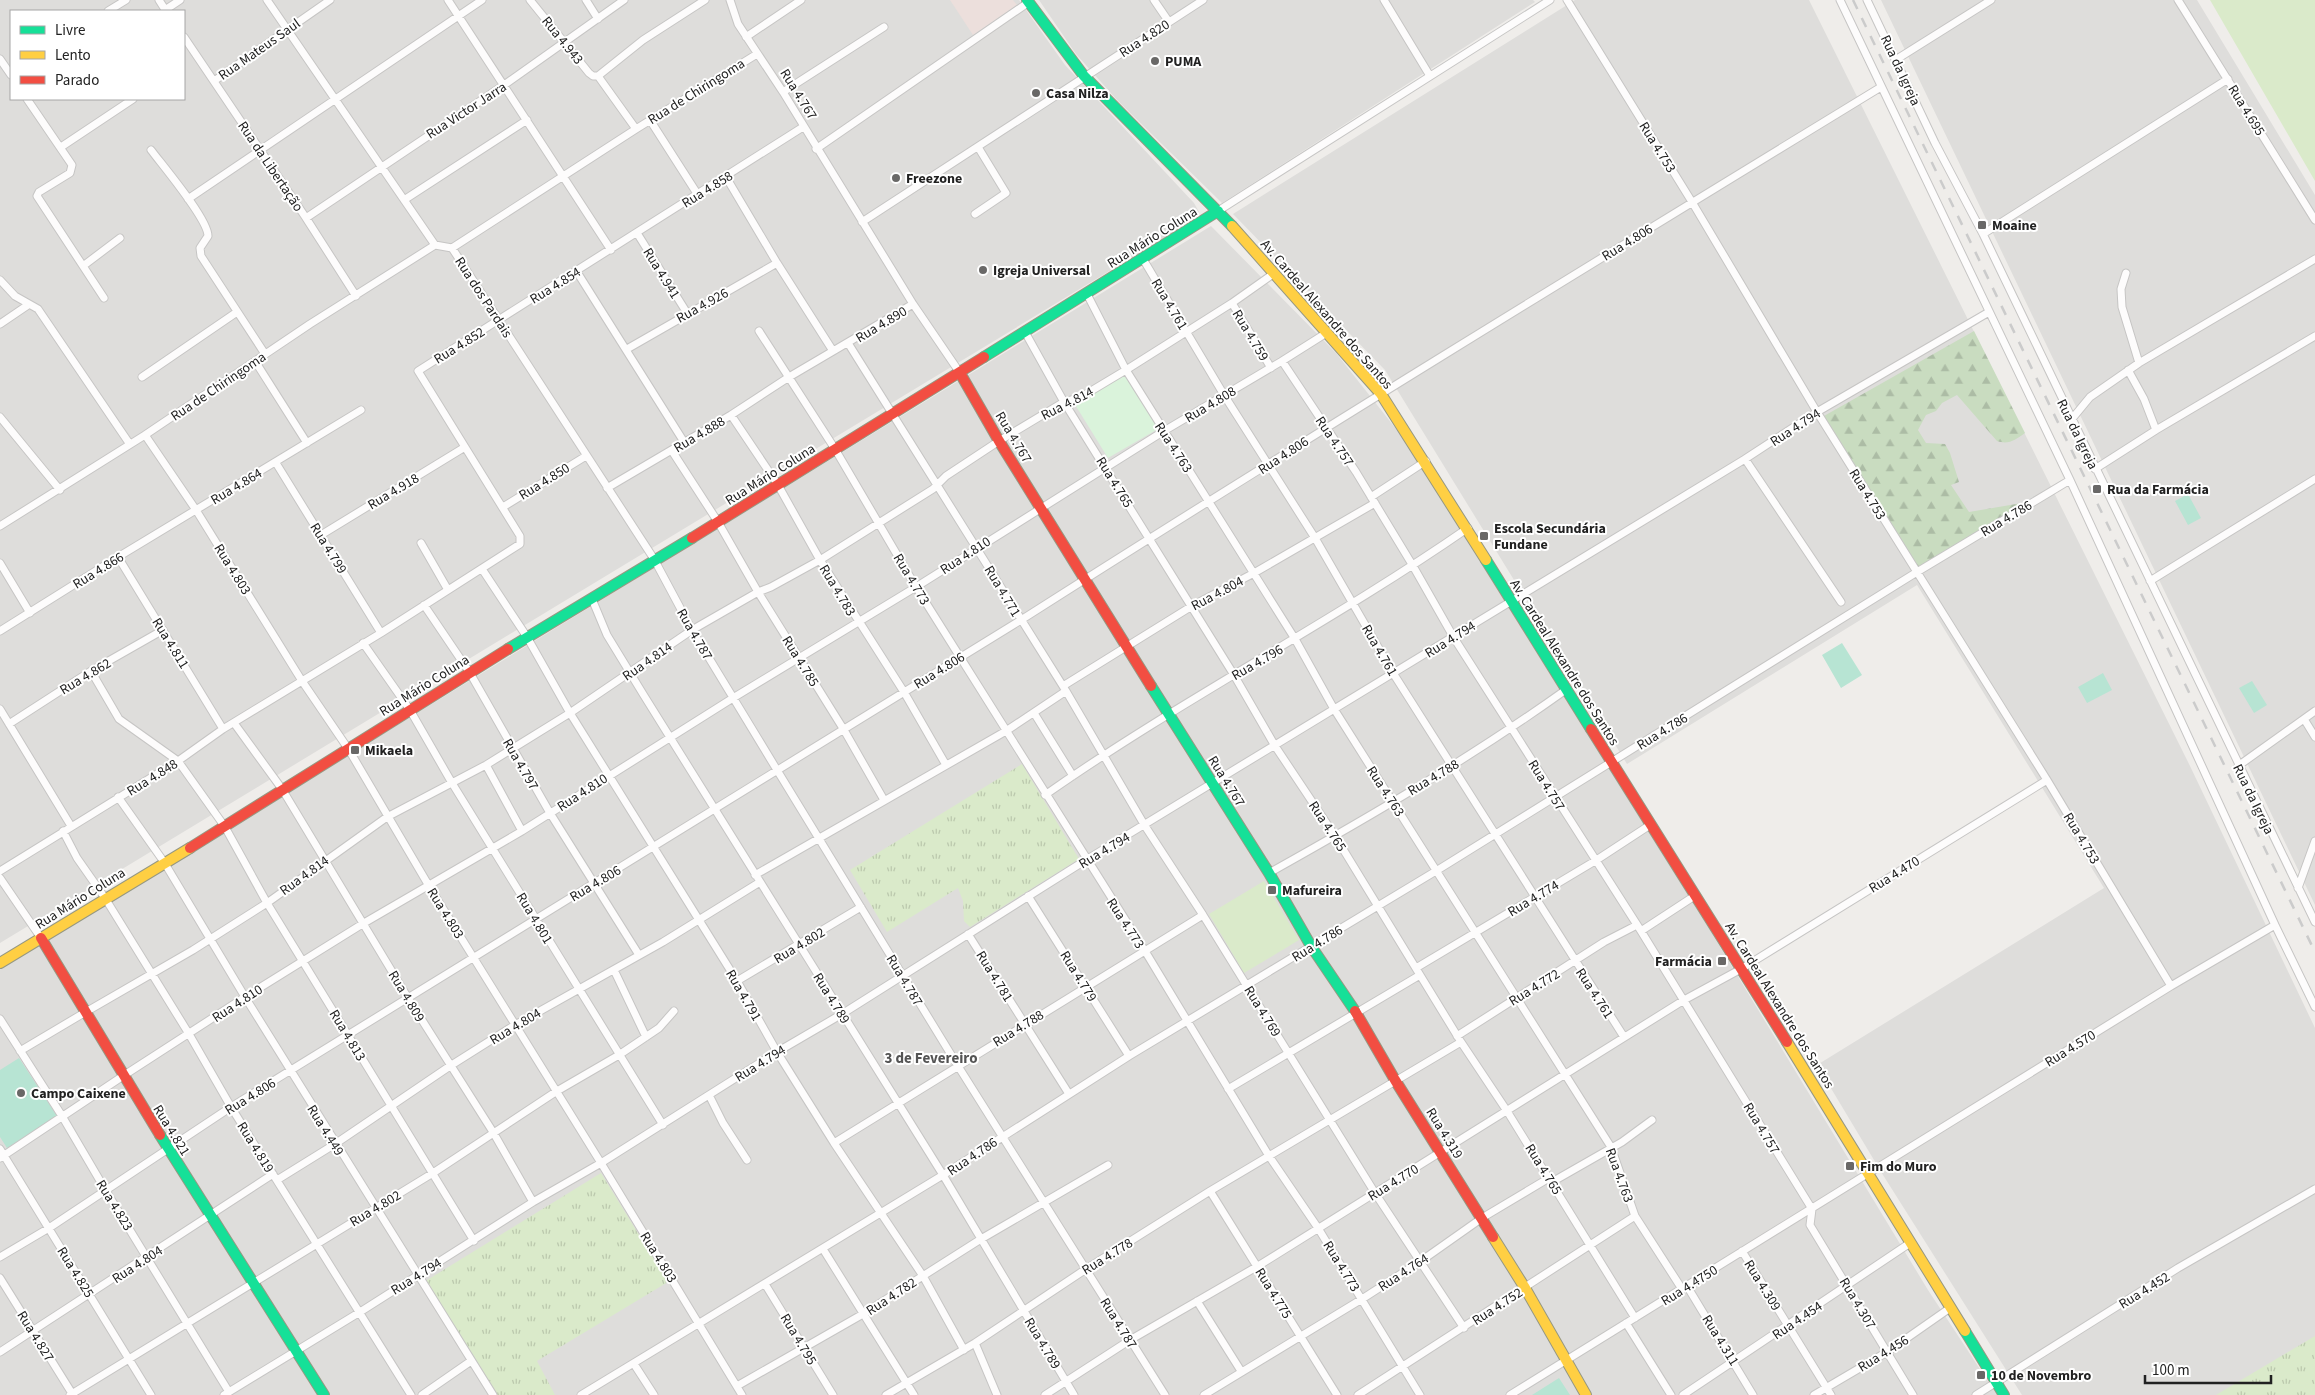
<svg xmlns="http://www.w3.org/2000/svg" width="2315" height="1395" viewBox="0 0 2315 1395" font-family="'Source Sans 3',sans-serif">
	<defs>
		<pattern id="grass-tufts" width="24" height="20" patternUnits="userSpaceOnUse" patternTransform="scale(1.25)"><rect width="24" height="20" fill="#daeaca"/><path d="M3 7l-1-3M5 7V3M7 7l1-3M15 17l-1-3M17 17v-4M19 17l1-3" fill="none" stroke="#bbc8ad"/></pattern>
		<pattern id="forest-firs" width="22" height="20" patternUnits="userSpaceOnUse" patternTransform="scale(1.25)"><rect width="22" height="20" fill="#c9dcc0"/><path d="M5 1l3.5 6h-7zM16 11l3.5 6h-7z" fill="#acbca5"/></pattern>
	</defs>
	<rect width="100%" height="100%" fill="#efedea"/>
	<path fill="#dedddb" fill-rule="evenodd" d="M0 0H1019L1065 65 1194 203 1199 212 1192 221 0 943ZM11 11H184V99H11Z
		M1039 0H1533L1535 2 1222 203 1118 101 1076 54Z
		M1575 0H1809L2190 766 2315 1028V1395H2022L1883 1175 1817 1065 2104 888 1917 585 1627 764 1385 370 1233 214Z
		M1881 0H2197L2315 195V905Z
		M1211 226 1336 353 1404 439 1711 932 1928 1290 1997 1395H0V969Z"/>
	<path fill="#ecdfdc" d="M950 0H1013L1017 5 973 35Z"/>
	<path fill="url(#grass-tufts)" d="M1022 764 1079 859 970 927 964 921 963 901 958 888 887 932 850 870Z
		M601 1173 668 1282 537 1361 555 1395H497L424 1282Z
		M2315 1336V1395H2216Z"/>
	<path fill="url(#forest-firs)" d="M1974 331 2025 433C2015 440 2009 445 1997 441L1957 395 1942 403 1936 411 1926 415 1918 430 1926 443 1945 444 1950 453 1959 482 1951 485 1969 512 2022 503 1917 572 1824 416Z"/>
	<path fill="#daf3db" d="M1124 372 1158 429 1108 458 1074 403Z"/>
	<path fill="#daeaca" d="M2210 0H2315V181Z
		M1264 881 1299 940 1244 973 1209 914Z"/>
	<path fill="#b7e4d3" d="M2188 494 2201 518 2188 525 2175 501Z
		M1842 643 1862 675 1841 688 1822 655Z
		M2103 673 2112 690 2087 703 2078 687Z
		M2252 681 2267 705 2254 713 2239 688Z
		M19 1058 57 1116 7 1148 0 1137V1070Z
		M1559 1378 1570 1395H1532Z"/>
	<g fill="none" stroke-linecap="round" stroke-linejoin="round">
		<defs>
			<path id="street" d="M159 0 166 11
				M267 0 435 245 452 248 654 559 692 630 777 770 958 1066 1165 1395
				M448 0 611 250
				M530 0 589 73 593 76H598
				M586 0 598 19
				M730 0 738 24 783 92 913 304 960 373
				M1154 0 1169 22
				M1384 0 1430 76
				M1567 0 1692 202 1817 412 2047 780 2171 986
				M1840 0 2070 480 2275 925 2315 1007
				M1867 0 1935 143 1983 234 2315 922
				M2178 0 2315 220
				M165 10 180 0
				M108 11 126 0
				M184 37 306 218 356 296
				M746 37 801 0
				M0 59 11 75
				M1897 59 1991 0
				M598 76 643 40 705 0
				M598 76 636 129
				M214 81 330 0
				M783 92 884 27
				M27 99 72 165 70 173 39 192 37 196 104 298
				M650 120 698 195
				M61 147 133 99
				M816 149 1029 2
				M151 150C163 166 208 219 208 236L200 248 201 256 265 354
				M726 177 777 263 833 351
				M188 199 482 0
				M404 200 527 120
				M1218 211 1550 0
				M975 214 1006 193 978 147
				M306 218 504 85 624 0
				M862 222 1203 0
				M637 233 687 313
				M1983 234 2228 79
				M452 248 636 129 757 54
				M1143 259 1224 395 1315 538 1393 673 1624 1037
				M83 266 120 238
				M577 272 684 442
				M2126 273 2121 289 2122 307 2139 363
				M0 280 15 296 38 309 129 443
				M1087 294 1126 370 1295 639 1334 709 1611 1147 1635 1216 1682 1289
				M1232 303 1271 368
				M0 324 28 305
				M759 331 835 449 916 587 1145 951 1269 1156 1318 1228 1420 1395
				M1025 332 1064 402 1234 675 1275 746 1335 836 1461 1042 1507 1111 1635 1318
				M848 343 1066 691 1145 826 1203 915 1375 1193 1464 1328
				M627 349 777 263
				M255 361 307 443
				M1282 361 1356 472 1413 566 1454 638 1641 931 1812 1209 1810 1225 1913 1395
				M2128 370 2144 399 2156 430
				M142 377 237 312
				M731 415 778 485 820 560 904 692 946 765
				M0 417 60 490
				M2071 420 2090 397 2139 363 2315 259
				M145 435 196 510 302 681 349 750 429 886 601 1163 742 1395
				M672 451 718 522 758 592 844 730 884 800
				M1745 459 1841 602
				M276 463 381 633
				M2095 469 2156 430 2315 336
				M607 488 731 415 789 377 913 304
				M1371 497 1426 461
				M503 507 586 456
				M0 526 145 435 310 324 435 245
				M321 535 465 447
				M421 543 448 590
				M118 557 223 729
				M0 563 30 613
				M482 569 527 637 570 713 737 981 777 1052 834 1143 923 1276 964 1350
				M2150 581 2315 479
				M592 599 607 635 643 694 943 1175 1074 1395
				M424 605 470 673 550 813 639 955
				M0 631 118 557 361 410
				M363 643 410 710 452 783 663 1125
				M91 671 119 719 178 761 225 827 267 903 474 1241
				M1063 686 1192 606 1254 573 1375 503
				M0 709 71 826
				M1034 713 1073 776
				M2304 719 2315 737
				M234 723 282 789 408 998 493 1132 533 1202
				M9 724 91 671 163 630
				M486 765 522 831
				M2238 766 2315 711
				M1045 795C1182 699 1331 623 1468 528
				M118 797 164 862 245 997 493 1395
				M63 831 77 858 105 898 189 1034 231 1107 411 1395
				M0 871 178 761 223 729 381 633 520 544V536L418 371 803 127
				M1269 873C1371 816 1472 757 1567 689
				M755 875 1006 731 1066 691
				M0 878 41 938
				M2298 888 2315 841
				M1028 896 1129 1056
				M1641 931 1696 895
				M968 934 1069 1094
				M1416 968 1595 861 1650 825
				M614 970 646 1037
				M737 981 861 907
				M0 1019 62 1116 106 1191 229 1392
				M1457 1036 1604 942 1637 925
				M20 1051 84 1013 193 950 267 903 387 817 486 765 570 713 692 630 758 592 771 587 820 560 933 489 946 476 999 441 1064 402 1081 397 1126 370 1232 303 1273 274
				M1228 1089 1420 975
				M709 1095 723 1123 747 1160
				M834 1143 1203 915
				M0 1149 151 1395
				M0 1158 123 1076 245 997 364 923 522 831 733 698 916 587 1164 431 1282 361 1328 332
				M277 1180 335 1144 450 1066 515 1025 663 942 760 882
				M1552 1182 1622 1142 1652 1120
				M1210 1191 1337 1395
				M823 1249 914 1395
				M1742 1251 1831 1395
				M0 1257 49 1228 231 1107 1021 620C1305 439 1593 263 1881 87
				M0 1278 73 1395
				M765 1284 833 1395
				M1687 1286 1753 1395
				M1197 1301 1241 1371
				M1626 1323 1671 1395
				M975 1343 997 1395
				M0 1352 273 1174
				M634 1364 654 1395
				M737 1386 863 1314 981 1239 1108 1165
				M70 1395 433 1173 557 1091 619 1055 659 1028 674 1011
				M224 1395 360 1312 533 1202 601 1163 777 1052 842 1014 1086 860 1745 459 1817 412 1989 312
				M422 1395 471 1361
				M581 1395 943 1175 1129 1056 1436 871 1917 572 2070 480
				M886 1395 975 1343 1086 1269 1210 1191 1461 1042
				M1045 1395 1130 1340 1258 1266 1684 1000 1741 969 2047 780
				M1204 1395 1362 1299 1421 1261 1482 1218 1549 1178
				M1358 1395 1635 1216
				M1510 1395 2171 986 2275 925
				M1683 1395 1910 1243
				M1814 1395 1887 1352 1950 1308
				M1976 1395 2178 1268 2315 1189"/>
			<path id="fast" d="M1027 0 1084 76 1232 226
				M984 357 1218 211
				M1486 560 1591 729
				M508 649 692 538
				M1151 686 1269 873 1311 946 1355 1011
				M160 1135 324 1395
				M1965 1331 2004 1395"/>
			<path id="slow" d="M1232 226 1381 394 1486 560
				M0 963 190 848
				M1787 1042 1965 1331
				M1493 1237 1525 1288 1586 1395"/>
			<path id="jam" d="M960 373 999 441 1151 686
				M692 538 984 357
				M1591 729 1787 1042
				M190 848 508 649
				M41 938 160 1135
				M1355 1011 1395 1080 1493 1237"/>
		</defs>
		<use href="#street" stroke="#c6c5c4" stroke-width="9"/>
		<use href="#fast" stroke="#969882" stroke-width="12"/>
		<use href="#slow" stroke="#969882" stroke-width="12"/>
		<use href="#jam" stroke="#969882" stroke-width="12"/>
		<use href="#street" stroke="#fdfcfc" stroke-width="7"/>
		<use href="#fast" stroke="#16e098" stroke-width="10"/>
		<use href="#slow" stroke="#ffcf43" stroke-width="10"/>
		<use href="#jam" stroke="#f24e42" stroke-width="10"/>
		<path stroke="#cbcbcb" stroke-width="2.5" stroke-dasharray="10 10" stroke-linecap="butt" d="M1853 0 2315 952"/>
	</g>
	<g fill="#696867" stroke="#fff" stroke-width="2">
		<circle cx="1155" cy="61" r="5"/>
		<circle cx="1036" cy="93" r="5"/>
		<circle cx="896" cy="178" r="5"/>
		<rect x="1977" y="220" width="10" height="10" rx="2.5"/>
		<circle cx="983" cy="270" r="5"/>
		<rect x="2092" y="484" width="10" height="10" rx="2.5"/>
		<rect x="1479" y="531" width="10" height="10" rx="2.5"/>
		<rect x="350" y="745" width="10" height="10" rx="2.5"/>
		<rect x="1267" y="885" width="10" height="10" rx="2.5"/>
		<rect x="1717" y="956" width="10" height="10" rx="2.5"/>
		<circle cx="21" cy="1093" r="5"/>
		<rect x="1845" y="1161" width="10" height="10" rx="2.5"/>
		<rect x="1976" y="1370" width="10" height="10" rx="2.5"/>
	</g>
	<g text-anchor="middle" stroke-width="4" stroke-linejoin="round" paint-order="stroke">
		<g font-size="14" fill="#212121" stroke="#fff">
			<text transform="translate(1144 38) rotate(-33)" y="5">Rua 4.820</text>
			<text transform="translate(563 40) rotate(51)" y="5">Rua 4.943</text>
			<text transform="translate(259 49) rotate(-35)" y="5">Rua Mateus Saul</text>
			<text transform="translate(1901 70) rotate(65)" y="5">Rua da Igreja</text>
			<text transform="translate(696 91) rotate(-32)" y="5">Rua de Chiringoma</text>
			<text transform="translate(799 94) rotate(58)" y="5">Rua 4.767</text>
			<text transform="translate(466 110) rotate(-33)" y="5">Rua Victor Jarra</text>
			<text transform="translate(2247 110) rotate(58)" y="5">Rua 4.695</text>
			<text transform="translate(1658 147) rotate(58)" y="5">Rua 4.753</text>
			<text transform="translate(271 166) rotate(56)" y="5">Rua da Libertação</text>
			<text transform="translate(707 189) rotate(-32)" y="5">Rua 4.858</text>
			<text transform="translate(1152 237) rotate(-32)" y="5">Rua Mário Coluna</text>
			<text transform="translate(1627 242) rotate(-32)" y="5">Rua 4.806</text>
			<text transform="translate(662 273) rotate(58)" y="5">Rua 4.941</text>
			<text transform="translate(555 285) rotate(-32)" y="5">Rua 4.854</text>
			<text transform="translate(484 297) rotate(57)" y="5">Rua dos Pardais</text>
			<text transform="translate(1170 304) rotate(59)" y="5">Rua 4.761</text>
			<text transform="translate(702 305) rotate(-29)" y="5">Rua 4.926</text>
			<text transform="translate(1327 314) rotate(49)" y="5">Av. Cardeal Alexandre dos Santos</text>
			<text transform="translate(881 324) rotate(-31)" y="5">Rua 4.890</text>
			<text transform="translate(1251 335) rotate(59)" y="5">Rua 4.759</text>
			<text transform="translate(459 345) rotate(-32)" y="5">Rua 4.852</text>
			<text transform="translate(218 386) rotate(-34)" y="5">Rua de Chiringoma</text>
			<text transform="translate(1067 403) rotate(-27)" y="5">Rua 4.814</text>
			<text transform="translate(1210 404) rotate(-31)" y="5">Rua 4.808</text>
			<text transform="translate(1795 427) rotate(-33)" y="5">Rua 4.794</text>
			<text transform="translate(699 434) rotate(-31)" y="5">Rua 4.888</text>
			<text transform="translate(2078 434) rotate(64)" y="5">Rua da Igreja</text>
			<text transform="translate(1014 437) rotate(59)" y="5">Rua 4.767</text>
			<text transform="translate(1335 441) rotate(56)" y="5">Rua 4.757</text>
			<text transform="translate(1174 447) rotate(57)" y="5">Rua 4.763</text>
			<text transform="translate(1283 455) rotate(-33)" y="5">Rua 4.806</text>
			<text transform="translate(770 474) rotate(-32)" y="5">Rua Mário Coluna</text>
			<text transform="translate(544 481) rotate(-32)" y="5">Rua 4.850</text>
			<text transform="translate(1115 482) rotate(58)" y="5">Rua 4.765</text>
			<text transform="translate(236 486) rotate(-31)" y="5">Rua 4.864</text>
			<text transform="translate(393 491) rotate(-31)" y="5">Rua 4.918</text>
			<text transform="translate(1868 494) rotate(58)" y="5">Rua 4.753</text>
			<text transform="translate(2006 518) rotate(-31)" y="5">Rua 4.786</text>
			<text transform="translate(329 548) rotate(58)" y="5">Rua 4.799</text>
			<text transform="translate(965 555) rotate(-33)" y="5">Rua 4.810</text>
			<text transform="translate(233 569) rotate(58)" y="5">Rua 4.803</text>
			<text transform="translate(98 570) rotate(-32)" y="5">Rua 4.866</text>
			<text transform="translate(912 579) rotate(59)" y="5">Rua 4.773</text>
			<text transform="translate(838 590) rotate(59)" y="5">Rua 4.783</text>
			<text transform="translate(1003 591) rotate(59)" y="5">Rua 4.771</text>
			<text transform="translate(1217 593) rotate(-28)" y="5">Rua 4.804</text>
			<text transform="translate(695 634) rotate(60)" y="5">Rua 4.787</text>
			<text transform="translate(1450 639) rotate(-32)" y="5">Rua 4.794</text>
			<text transform="translate(171 643) rotate(58)" y="5">Rua 4.811</text>
			<text transform="translate(1380 650) rotate(60)" y="5">Rua 4.761</text>
			<text transform="translate(647 661) rotate(-35)" y="5">Rua 4.814</text>
			<text transform="translate(801 661) rotate(58)" y="5">Rua 4.785</text>
			<text transform="translate(1257 662) rotate(-30)" y="5">Rua 4.796</text>
			<text transform="translate(1565 662) rotate(58)" y="5">Av. Cardeal Alexandre dos Santos</text>
			<text transform="translate(939 670) rotate(-32)" y="5">Rua 4.806</text>
			<text transform="translate(85 676) rotate(-31)" y="5">Rua 4.862</text>
			<text transform="translate(424 685) rotate(-32)" y="5">Rua Mário Coluna</text>
			<text transform="translate(1662 731) rotate(-32)" y="5">Rua 4.786</text>
			<text transform="translate(521 764) rotate(60)" y="5">Rua 4.797</text>
			<text transform="translate(152 777) rotate(-32)" y="5">Rua 4.848</text>
			<text transform="translate(1433 777) rotate(-31)" y="5">Rua 4.788</text>
			<text transform="translate(1227 781) rotate(58)" y="5">Rua 4.767</text>
			<text transform="translate(1547 785) rotate(58)" y="5">Rua 4.757</text>
			<text transform="translate(1386 791) rotate(57)" y="5">Rua 4.763</text>
			<text transform="translate(582 792) rotate(-33)" y="5">Rua 4.810</text>
			<text transform="translate(2254 799) rotate(64)" y="5">Rua da Igreja</text>
			<text transform="translate(1328 826) rotate(57)" y="5">Rua 4.765</text>
			<text transform="translate(2082 838) rotate(59)" y="5">Rua 4.753</text>
			<text transform="translate(1104 850) rotate(-31)" y="5">Rua 4.794</text>
			<text transform="translate(1894 874) rotate(-32)" y="5">Rua 4.470</text>
			<text transform="translate(304 875) rotate(-36)" y="5">Rua 4.814</text>
			<text transform="translate(595 883) rotate(-31)" y="5">Rua 4.806</text>
			<text transform="translate(80 898) rotate(-32)" y="5">Rua Mário Coluna</text>
			<text transform="translate(1533 898) rotate(-31)" y="5">Rua 4.774</text>
			<text transform="translate(446 913) rotate(58)" y="5">Rua 4.803</text>
			<text transform="translate(535 918) rotate(59)" y="5">Rua 4.801</text>
			<text transform="translate(1126 923) rotate(57)" y="5">Rua 4.773</text>
			<text transform="translate(1317 943) rotate(-32)" y="5">Rua 4.786</text>
			<text transform="translate(799 945) rotate(-31)" y="5">Rua 4.802</text>
			<text transform="translate(995 976) rotate(58)" y="5">Rua 4.781</text>
			<text transform="translate(1079 976) rotate(58)" y="5">Rua 4.779</text>
			<text transform="translate(905 980) rotate(59)" y="5">Rua 4.787</text>
			<text transform="translate(1534 987) rotate(-32)" y="5">Rua 4.772</text>
			<text transform="translate(1595 993) rotate(57)" y="5">Rua 4.761</text>
			<text transform="translate(744 995) rotate(60)" y="5">Rua 4.791</text>
			<text transform="translate(407 996) rotate(59)" y="5">Rua 4.809</text>
			<text transform="translate(832 998) rotate(58)" y="5">Rua 4.789</text>
			<text transform="translate(237 1003) rotate(-33)" y="5">Rua 4.810</text>
			<text transform="translate(1780 1005) rotate(58)" y="5">Av. Cardeal Alexandre dos Santos</text>
			<text transform="translate(1263 1011) rotate(58)" y="5">Rua 4.769</text>
			<text transform="translate(515 1026) rotate(-31)" y="5">Rua 4.804</text>
			<text transform="translate(1018 1028) rotate(-32)" y="5">Rua 4.788</text>
			<text transform="translate(348 1035) rotate(59)" y="5">Rua 4.813</text>
			<text transform="translate(2070 1048) rotate(-32)" y="5">Rua 4.570</text>
			<text transform="translate(760 1063) rotate(-32)" y="5">Rua 4.794</text>
			<text transform="translate(250 1096) rotate(-32)" y="5">Rua 4.806</text>
			<text transform="translate(1762 1128) rotate(59)" y="5">Rua 4.757</text>
			<text transform="translate(172 1130) rotate(58)" y="5">Rua 4.821</text>
			<text transform="translate(326 1130) rotate(58)" y="5">Rua 4.449</text>
			<text transform="translate(1445 1133) rotate(58)" y="5">Rua 4.319</text>
			<text transform="translate(256 1147) rotate(58)" y="5">Rua 4.819</text>
			<text transform="translate(972 1156) rotate(-34)" y="5">Rua 4.786</text>
			<text transform="translate(1544 1169) rotate(58)" y="5">Rua 4.765</text>
			<text transform="translate(1620 1175) rotate(70)" y="5">Rua 4.763</text>
			<text transform="translate(1393 1182) rotate(-32)" y="5">Rua 4.770</text>
			<text transform="translate(115 1205) rotate(58)" y="5">Rua 4.823</text>
			<text transform="translate(375 1208) rotate(-31)" y="5">Rua 4.802</text>
			<text transform="translate(1107 1256) rotate(-32)" y="5">Rua 4.778</text>
			<text transform="translate(659 1257) rotate(58)" y="5">Rua 4.803</text>
			<text transform="translate(137 1264) rotate(-33)" y="5">Rua 4.804</text>
			<text transform="translate(1342 1266) rotate(58)" y="5">Rua 4.773</text>
			<text transform="translate(76 1272) rotate(58)" y="5">Rua 4.825</text>
			<text transform="translate(1403 1272) rotate(-33)" y="5">Rua 4.764</text>
			<text transform="translate(416 1276) rotate(-32)" y="5">Rua 4.794</text>
			<text transform="translate(1689 1285) rotate(-32)" y="5">Rua 4.4750</text>
			<text transform="translate(1763 1285) rotate(58)" y="5">Rua 4.309</text>
			<text transform="translate(2144 1290) rotate(-32)" y="5">Rua 4.452</text>
			<text transform="translate(1274 1293) rotate(58)" y="5">Rua 4.775</text>
			<text transform="translate(891 1296) rotate(-33)" y="5">Rua 4.782</text>
			<text transform="translate(1858 1303) rotate(59)" y="5">Rua 4.307</text>
			<text transform="translate(1497 1306) rotate(-33)" y="5">Rua 4.752</text>
			<text transform="translate(1797 1320) rotate(-34)" y="5">Rua 4.454</text>
			<text transform="translate(1119 1323) rotate(58)" y="5">Rua 4.787</text>
			<text transform="translate(36 1336) rotate(58)" y="5">Rua 4.827</text>
			<text transform="translate(799 1339) rotate(59)" y="5">Rua 4.795</text>
			<text transform="translate(1721 1340) rotate(58)" y="5">Rua 4.311</text>
			<text transform="translate(1043 1343) rotate(59)" y="5">Rua 4.789</text>
			<text transform="translate(1883 1353) rotate(-32)" y="5">Rua 4.456</text>
		</g>
		<g font-size="14" font-weight="bold" fill="#212121" stroke="#fff" text-anchor="start">
			<text x="1165" y="66">PUMA</text>
			<text x="1046" y="98">Casa Nilza</text>
			<text x="906" y="183">Freezone</text>
			<text x="1992" y="230">Moaine</text>
			<text x="993" y="275">Igreja Universal</text>
			<text x="2107" y="494">Rua da Farmácia</text>
			<text x="1494" y="533">Escola Secundária<tspan x="1494" dy="16">Fundane</tspan></text>
			<text x="365" y="755">Mikaela</text>
			<text x="1282" y="895">Mafureira</text>
			<text x="1712" y="966" text-anchor="end">Farmácia</text>
			<text x="31" y="1098">Campo Caixene</text>
			<text x="1860" y="1171">Fim do Muro</text>
			<text x="1991" y="1380">10 de Novembro</text>
		</g>
		<g font-size="15" font-weight="bold" fill="#545454" stroke="#fff">
			<text x="931" y="1063">3 de Fevereiro</text>
		</g>
	</g>
	<rect x="10" y="10" width="175" height="90" fill="#ffffff" stroke="#a6a6a6"/>
	<rect x="20" y="26" width="25" height="8" fill="#16e098" stroke="#a6a6a6"/>
	<text x="55" y="35" font-size="15" fill="#212121">Livre</text>
	<rect x="20" y="51" width="25" height="8" fill="#ffcf43" stroke="#a6a6a6"/>
	<text x="55" y="60" font-size="15" fill="#212121">Lento</text>
	<rect x="20" y="76" width="25" height="8" fill="#f24e42" stroke="#a6a6a6"/>
	<text x="55" y="85" font-size="15" fill="#212121">Parado</text>
	<path d="M2145 1375v8h126v-8" fill="none" stroke="#212121" stroke-width="2.5"/>
	<text x="2152" y="1375" font-size="15" fill="#212121" stroke="#ffffff" stroke-width="4" paint-order="stroke">100 m</text>
</svg>
